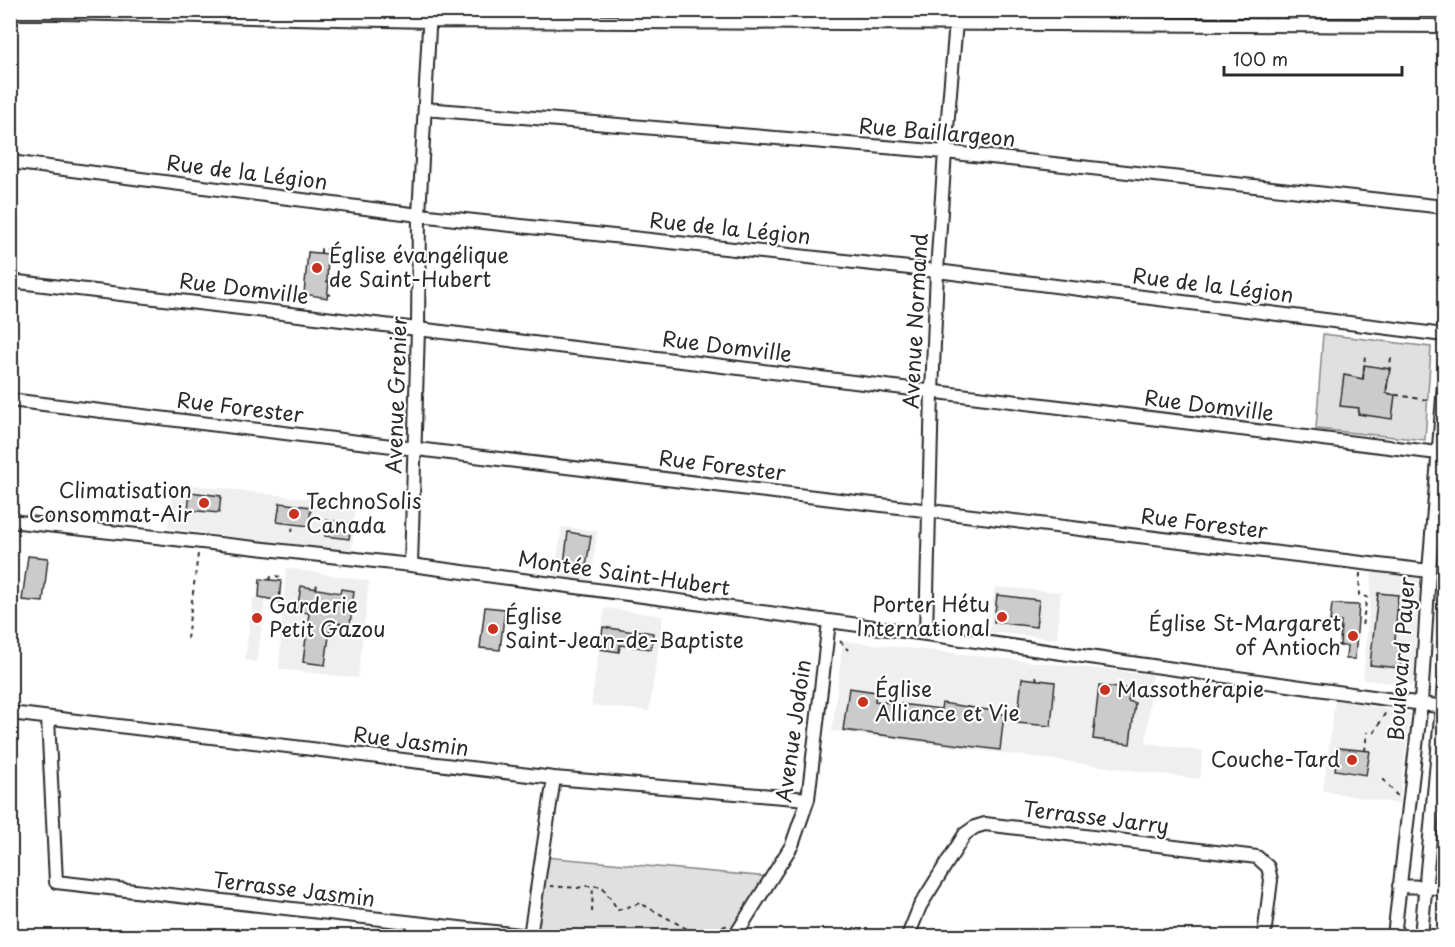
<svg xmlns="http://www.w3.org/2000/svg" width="1455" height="947" viewBox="0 0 1455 947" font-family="'Playpen Sans',sans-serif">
	<rect width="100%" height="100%" fill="#fff"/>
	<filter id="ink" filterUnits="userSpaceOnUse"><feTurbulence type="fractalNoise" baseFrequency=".0167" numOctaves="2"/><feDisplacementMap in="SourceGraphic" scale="12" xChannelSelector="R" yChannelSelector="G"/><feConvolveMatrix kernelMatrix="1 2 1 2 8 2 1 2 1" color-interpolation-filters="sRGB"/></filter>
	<g filter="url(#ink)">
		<path fill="#efefef" d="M174 483 355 504 352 552 168 528Z
			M562 527 597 531 591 585 554 578Z
			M286 568 369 581 358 678 279 669Z
			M1372 572 1419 579 1413 685 1363 680Z
			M260 579 281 581 279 601 265 600 257 662 245 660 253 598 259 597Z
			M995 587 1061 592 1057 639 989 632Z
			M605 608 663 616 649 711 591 705Z
			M843 641 1152 675 1146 743 1203 751 1200 779 832 731Z
			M1335 700 1410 713 1399 804 1323 791Z"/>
		<path fill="#e0e0e0" stroke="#868686" stroke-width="1.5" d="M952 11H1204L1203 29 952 25Z
			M1323 334 1431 347 1425 440 1316 429Z
			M544 857 769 877 732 936H533Z"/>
		<path fill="#cbcbcb" stroke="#2b2b2b" stroke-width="1.5" d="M308 252 328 254 327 282H329L327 298 304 294Z
			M1364 365 1390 369 1386 393 1395 395 1392 419 1358 414 1359 408 1340 406 1344 375 1363 379Z
			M190 492 221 496 219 513 188 510Z
			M280 503 311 507 309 526 277 522Z
			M327 520 351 524 349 539 325 536Z
			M568 532 591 536 586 567 564 564Z
			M28 556 48 558 43 602 22 600Z
			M260 579 281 581 279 601 259 597Z
			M301 586 340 593 341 589 354 591 350 625 331 622 325 665 303 662 309 613 297 611Z
			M1378 593 1398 595 1395 641 1402 642 1400 668 1370 665Z
			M997 595 1039 600 1036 627 994 622Z
			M1332 604 1359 605 1355 659H1346L1347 646H1340L1341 622 1330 621Z
			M485 607 505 609 500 650 480 648Z
			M603 627 634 632 635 630 653 633 651 649 620 645 619 652 600 649Z
			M1022 678 1055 682 1051 726 1017 723Z
			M1099 686 1130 689 1128 701 1135 703 1130 744 1093 739Z
			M849 688 876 692 875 701 941 709 942 703 994 711V713L1004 714 1000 750 843 730Z
			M1338 748 1370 751 1366 775 1335 770Z"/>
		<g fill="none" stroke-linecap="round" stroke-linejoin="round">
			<defs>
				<path id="minor" d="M10 13H63L430 21 1444 26
					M425 109 945 152 1444 207
					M10 162 419 215 937 271 1444 335
					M10 281 418 329 1438 453
					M10 400 1429 571
					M10 521 411 565 926 634 1444 707
					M411 565 418 329 419 215 430 10
					M926 634 932 392 937 271 945 152 957 10
					M10 713 554 778 808 799
					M48 718 56 882 530 936 554 778
					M1399 886 1426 887 1444 889
					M735 936 792 845 808 799 829 622
					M908 936 920 906 965 834 975 827 985 824 1257 857 1268 867 1271 880 1264 936
					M1394 936 1421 703 1429 571 1444 385
					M1421 936 1444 684"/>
			</defs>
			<use href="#minor" stroke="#2b2b2b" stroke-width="16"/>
			<path stroke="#2b2b2b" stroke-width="2" stroke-dasharray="4.5 4.5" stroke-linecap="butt" d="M321 253V249L335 250
				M328 294 331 295
				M1391 358 1386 393 1431 401
				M1363 379 1365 355
				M292 532 293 524
				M1360 573 1359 595 1367 597 1362 626
				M269 580 272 576 285 577
				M316 589 317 584
				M1397 610 1408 609
				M187 639 198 554
				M840 641 848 650
				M1328 644 1347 646
				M1400 668 1410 674
				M1036 676 1037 680
				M1374 733 1387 710
				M1365 751 1367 732
				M1383 779 1399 798
				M550 886 578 888 584 886H602L618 910 640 903 698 935
				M592 912 593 886
				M697 936 728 925"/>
			<use href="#minor" stroke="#fff" stroke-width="12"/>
		</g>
	</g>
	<g fill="#c8321e" stroke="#fff" stroke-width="2">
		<circle cx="317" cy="268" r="6"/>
		<circle cx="204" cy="503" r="6"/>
		<circle cx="294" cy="514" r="6"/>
		<circle cx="1002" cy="617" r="6"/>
		<circle cx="257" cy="618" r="6"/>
		<circle cx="493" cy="629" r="6"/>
		<circle cx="1353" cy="636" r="6"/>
		<circle cx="1105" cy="690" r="6"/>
		<circle cx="863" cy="702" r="6"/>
		<circle cx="1352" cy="760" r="6"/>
	</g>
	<g text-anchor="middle" stroke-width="4.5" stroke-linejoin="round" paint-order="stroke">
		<g font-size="21" fill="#2b2b2b" stroke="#fff">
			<text transform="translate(937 133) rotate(5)" y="7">Rue Baillargeon</text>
			<text transform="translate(247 173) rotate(7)" y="7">Rue de la Légion</text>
			<text transform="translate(730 229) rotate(6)" y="7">Rue de la Légion</text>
			<text transform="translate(1213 286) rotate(7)" y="7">Rue de la Légion</text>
			<text transform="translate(244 289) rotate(7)" y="7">Rue Domville</text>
			<text transform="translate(916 321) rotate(-87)" y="7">Avenue Normand</text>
			<text transform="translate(727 347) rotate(7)" y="7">Rue Domville</text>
			<text transform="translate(397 395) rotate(-88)" y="7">Avenue Grenier</text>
			<text transform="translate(1209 406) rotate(7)" y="7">Rue Domville</text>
			<text transform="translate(240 408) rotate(7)" y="7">Rue Forester</text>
			<text transform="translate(722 466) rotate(7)" y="7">Rue Forester</text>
			<text transform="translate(1204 524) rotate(7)" y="7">Rue Forester</text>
			<text transform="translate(624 574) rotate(8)" y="7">Montée Saint-Hubert</text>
			<text transform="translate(1402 659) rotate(-86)" y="7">Boulevard Payer</text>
			<text transform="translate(794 731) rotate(-82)" y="7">Avenue Jodoin</text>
			<text transform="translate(411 742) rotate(7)" y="7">Rue Jasmin</text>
			<text transform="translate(1096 818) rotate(7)" y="7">Terrasse Jarry</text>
			<text transform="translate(294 890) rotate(7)" y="7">Terrasse Jasmin</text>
		</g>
		<g font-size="21" fill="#2b2b2b" stroke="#fff" text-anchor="start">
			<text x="329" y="263">Église évangélique<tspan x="329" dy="24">de Saint-Hubert</tspan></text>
			<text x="192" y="498" text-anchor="end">Climatisation<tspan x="192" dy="24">Consommat-Air</tspan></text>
			<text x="306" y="509">TechnoSolis<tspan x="306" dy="24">Canada</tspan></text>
			<text x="990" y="612" text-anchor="end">Porter Hétu<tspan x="990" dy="24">International</tspan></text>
			<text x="269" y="613">Garderie<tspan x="269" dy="24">Petit Gazou</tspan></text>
			<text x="505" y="624">Église<tspan x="505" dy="24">Saint-Jean-de-Baptiste</tspan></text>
			<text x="1341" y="631" text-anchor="end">Église St-Margaret<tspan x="1341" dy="24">of Antioch</tspan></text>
			<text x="875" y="697">Église<tspan x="875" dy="24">Alliance et Vie</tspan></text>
			<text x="1117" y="697">Massothérapie</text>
			<text x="1340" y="767" text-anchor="end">Couche-Tard</text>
		</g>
	</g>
	<rect width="1455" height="947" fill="none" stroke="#fff" stroke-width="36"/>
	<rect x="18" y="18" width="1419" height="911" fill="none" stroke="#2b2b2b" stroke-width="2" filter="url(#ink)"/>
	<path d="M1224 66v9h178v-9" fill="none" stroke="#2b2b2b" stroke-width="3"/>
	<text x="1233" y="66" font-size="18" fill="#2b2b2b" stroke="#ffffff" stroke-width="4.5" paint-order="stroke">100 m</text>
</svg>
